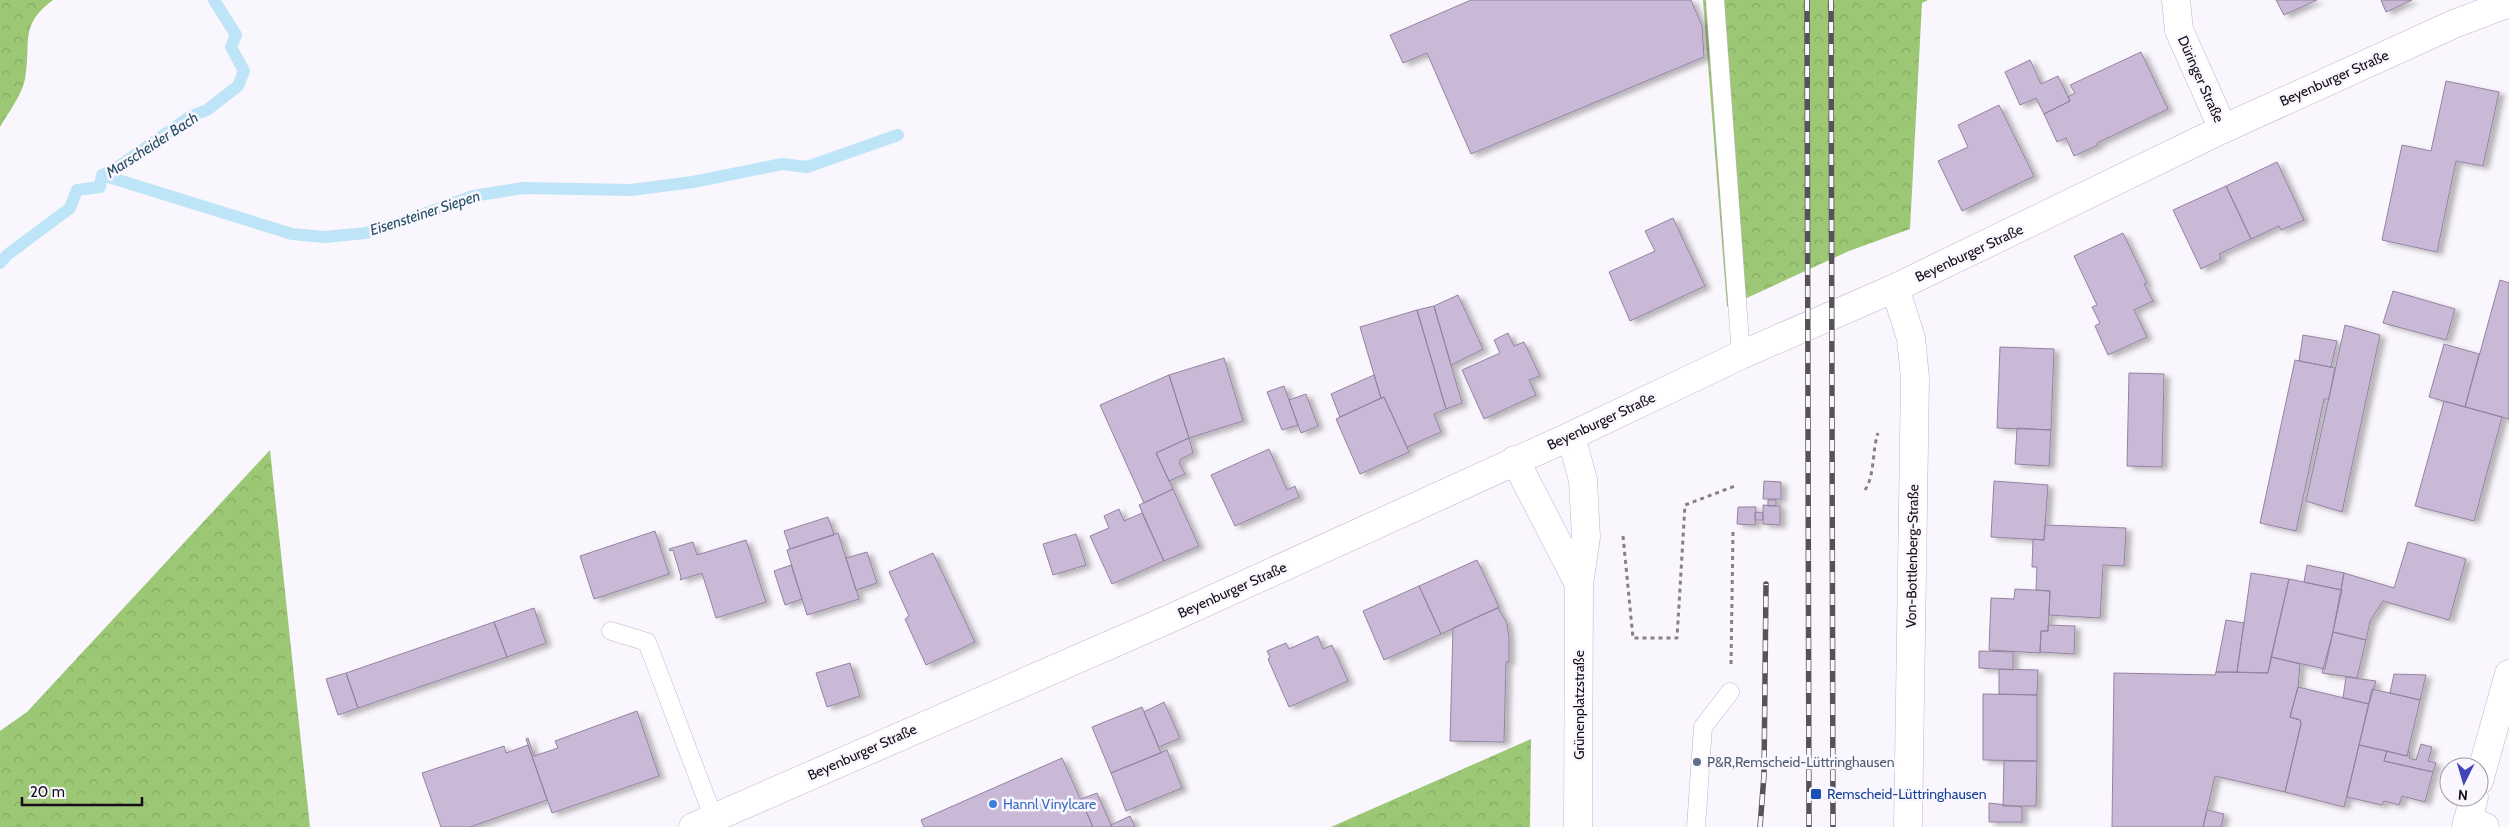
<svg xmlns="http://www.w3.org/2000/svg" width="2509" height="827" viewBox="0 0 2509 827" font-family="Cabin,sans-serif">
	<defs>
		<pattern id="forest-crowns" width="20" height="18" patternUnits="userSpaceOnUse" patternTransform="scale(1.25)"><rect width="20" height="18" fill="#9cc775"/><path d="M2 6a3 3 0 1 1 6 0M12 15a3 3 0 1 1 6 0" fill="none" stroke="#86aa65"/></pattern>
		<filter id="shadow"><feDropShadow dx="5.5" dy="3" stdDeviation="2.5" flood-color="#0004"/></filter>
	</defs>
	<rect width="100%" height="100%" fill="#faf6fd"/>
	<path fill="url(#forest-crowns)" d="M0 0H53C18 26 32 43 25 79 22 95 8 113 0 127Z
		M1703 0H1928L1922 3 1910 229 1849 251 1727 307Z
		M270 450 310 827H0V731L27 712Z
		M1531 739 1530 827H1331Z"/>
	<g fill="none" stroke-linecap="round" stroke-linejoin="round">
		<path stroke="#bee4f7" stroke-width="12" d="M102 175 292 234 325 237 366 233 399 223 473 196 523 188 631 190 693 182 782 164 807 167 898 135
			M0 263 7 255 70 208 77 190 100 187 102 175 118 167 191 116 207 110 238 86 244 71 231 47 236 35 214 0"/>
	</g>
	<path fill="#cab8d7" stroke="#9483a0" filter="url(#shadow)" d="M1471 0H1691L1702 26 1704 57 1471 154 1427 53 1403 63 1390 35Z
		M2276 0H2317L2284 15Z
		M2381 0H2412L2386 12Z
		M2141 52 2168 109 2097 143 2098 145 2074 156 2066 138 2057 142 2044 114 2070 101 2068 97 2075 93 2070 85Z
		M2030 60 2041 84 2058 76 2070 101 2044 114 2036 98 2020 105 2005 72Z
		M2446 81 2499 92 2483 166 2456 161 2437 252 2382 240 2402 145 2431 151Z
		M1999 105 2034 176 1962 211 1938 161 1968 147 1958 125Z
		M2277 162 2304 220 2281 230 2279 226 2251 239 2226 186Z
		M2226 186 2251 239 2219 254 2221 259 2201 269 2173 210Z
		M1673 218 1705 286 1630 321 1609 272 1655 251 1645 231Z
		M2123 233 2147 283 2144 284 2153 301 2134 310 2147 337 2108 355 2095 326 2100 323 2092 307 2097 305 2074 256Z
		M2500 280 2509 283V419L2465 407Z
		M2393 291 2455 309 2446 340 2383 323Z
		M1458 295 1483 349 1451 365 1434 306Z
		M1434 306 1462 403 1446 409 1417 310Z
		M1417 310 1446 409 1434 414 1441 432 1407 447 1384 397 1381 398 1360 327Z
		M2345 325 2380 335 2342 512 2306 501Z
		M1508 333 1514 346 1524 342 1540 376 1529 380 1536 395 1484 419 1462 370 1500 353 1494 340Z
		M2303 335 2337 341 2331 367 2299 361Z
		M2444 344 2479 354 2465 407 2429 397Z
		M2000 347 2054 349 2051 430 1997 428Z
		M1224 358 1243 421 1189 438 1169 375Z
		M2295 360 2335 368 2329 399H2324L2296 531 2260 523Z
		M2129 373 2164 374 2162 467 2127 466Z
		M1169 375 1189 438 1156 453 1173 489 1144 503 1100 405Z
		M1374 375 1381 398 1340 417 1331 394Z
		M1284 386 1298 425 1282 430 1267 392Z
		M1306 394 1318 426 1301 433 1289 400Z
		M1384 397 1409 452 1360 474 1336 419Z
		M2444 401 2502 417 2474 521 2415 506Z
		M2017 428 2051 430 2049 466 2015 464Z
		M1189 438 1193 453 1181 459 1179 463 1185 474 1169 481 1156 453Z
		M1269 449 1287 490 1295 486 1299 497 1235 526 1211 475Z
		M1764 481 1781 482V499H1763Z
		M1994 481 2048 485 2044 540 1991 537Z
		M1173 489 1199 546 1164 561 1139 505Z
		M1768 500H1776V506H1768Z
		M1763 505 1780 506V525L1763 524Z
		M1738 507H1756L1755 525 1737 524Z
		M1119 509 1124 521 1142 513 1164 561 1112 584 1090 536 1109 528 1104 516Z
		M1755 512 1763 513V520H1755Z
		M828 517 834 535 790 549 784 531Z
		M2045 525 2126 528 2124 566 2103 565 2100 618 2049 615 2050 591 2036 590 2037 567H2032L2033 539 2044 540Z
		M655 531 669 574 594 599 580 556Z
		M838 533 859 599 807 615 787 550Z
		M1076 534 1086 565 1053 575 1043 544Z
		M746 540 766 602 716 618 702 573 680 580 681 577 673 550 670 551 669 549 693 542 697 555Z
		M2408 542 2466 559 2449 620 2383 601 2370 621 2366 640 2333 632 2344 573 2394 588Z
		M867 552 877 583 856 590 846 558Z
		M933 553 975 642 926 665 905 619 909 616 889 572Z
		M1477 560 1499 607 1441 634 1419 586Z
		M791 565 802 599 785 605 774 571Z
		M2307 565 2344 573 2341 590 2304 582Z
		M2251 573 2289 579 2268 673 2237 672Z
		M2289 579 2342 590 2325 669 2271 657Z
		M1419 586 1441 634 1384 660 1363 611Z
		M2015 589 2050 591 2048 631H2041L2040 653 1989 650 1991 598 2014 599Z
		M534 608 546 643 507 657 494 622Z
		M1498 608 1507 623 1509 638V662H1506L1504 742 1450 741 1453 628Z
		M2226 620 2244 623 2237 672H2216Z
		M494 622 507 657 358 708 346 673Z
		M2048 625 2075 626 2074 654 2040 652 2041 631H2048Z
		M2333 632 2366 640 2357 678 2322 673Z
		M1318 636 1323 649 1332 645 1348 681 1289 707 1268 659 1270 657 1267 651 1286 643 1289 649Z
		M1979 651 2013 652V670L1979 668Z
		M2271 657 2300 664 2298 687 2290 717 2300 720 2301 724 2285 792 2215 776 2203 827H2112L2114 673 2215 675 2216 672 2268 673Z
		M850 663 860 696 827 707 816 673Z
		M1999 669 2038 670 2037 695 1999 694Z
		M346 673 358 708 338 715 326 679Z
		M2394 674 2426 675 2420 700 2390 693Z
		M2346 677 2376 681 2369 704 2343 698Z
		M2298 687 2369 704 2344 807 2285 792 2301 724 2300 720 2290 717Z
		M2372 689 2420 700 2407 756 2359 745Z
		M1983 694 2037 695V761L1983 760Z
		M1164 702 1180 738 1159 747 1144 712Z
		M1142 707 1161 753 1111 773 1092 727Z
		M637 711 659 776 552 813 526 739 528 738 534 756 558 748 555 741Z
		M2421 744 2432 747 2428 761 2436 763 2433 772 2384 761 2387 751 2407 756 2408 752H2410L2409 758 2416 760Z
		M528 745 547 800 470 827H441L422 773 504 746 506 753Z
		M2359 745 2387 751 2384 761 2433 772 2425 802 2402 796 2399 805 2384 801 2382 805 2347 797Z
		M1167 750 1182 788 1126 811 1111 773Z
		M1062 758 1093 827H924L921 820Z
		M2004 761H2037L2036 806H2003Z
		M1097 793 1111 825 1110 827H1093L1081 799Z
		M1989 803 2022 807V822H1989Z
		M2207 810 2224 814 2221 827H2203Z
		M1130 816 1135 827H1112L1111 825Z"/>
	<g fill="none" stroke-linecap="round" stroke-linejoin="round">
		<defs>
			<path id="lane" d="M1715 0 1741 355
				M611 631 647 642 714 819
				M1696 827 1703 727 1730 692"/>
			<path id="street" d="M2176 0 2179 30 2223 129
				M1895 288 1911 338 1915 378 1908 827
				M1571 436 1583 480 1586 537 1579 584 1578 827
				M1515 460 1579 584
				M2468 820 2485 827"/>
			<path id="secondary" d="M693 827 1169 619 1571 436 1741 355 1895 288 2223 129 2454 24 2504 5"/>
			<path id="primary" d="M2504 5 2509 0
				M2479 781 2509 674
				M2466 827 2474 797"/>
		</defs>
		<use href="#lane" stroke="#c3b1cf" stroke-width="19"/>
		<use href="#street" stroke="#c3b1cf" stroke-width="29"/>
		<use href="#secondary" stroke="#c3b1cf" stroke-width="29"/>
		<use href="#primary" stroke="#c3b1cf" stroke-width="29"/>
		<path stroke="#857f88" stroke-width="3" stroke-dasharray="4 4" stroke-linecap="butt" d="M1865 490C1875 475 1872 450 1878 433
			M1623 536 1633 638H1677L1685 505 1735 486
			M1731 664 1733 531"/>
		<use href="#lane" stroke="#fff" stroke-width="18"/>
		<use href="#street" stroke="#fff" stroke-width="28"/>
		<use href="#secondary" stroke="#fff" stroke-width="28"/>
		<use href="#primary" stroke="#fff" stroke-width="28"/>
		<defs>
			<path id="rail" d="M1807 0 1809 827
				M1831 0 1833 827
				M1760 827 1764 775 1766 584"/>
		</defs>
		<use href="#rail" stroke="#57515a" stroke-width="5.5"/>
		<use href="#rail" stroke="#faf6fd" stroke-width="4" stroke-dasharray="11" stroke-linecap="butt"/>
	</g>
	<circle fill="#5c6f8a" stroke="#faf6fd" stroke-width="2" cx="1697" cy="762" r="5"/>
	<rect fill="#1a4fb4" stroke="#faf6fd" stroke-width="2" x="1810" y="788" width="12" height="12" rx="2.5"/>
	<circle fill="#3f7fe0" stroke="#faf6fd" stroke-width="2" cx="993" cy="804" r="5"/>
	<g text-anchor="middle" stroke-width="5" stroke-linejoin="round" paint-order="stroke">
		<g font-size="14" fill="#150e19" stroke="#faf6fd">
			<text transform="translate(2334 78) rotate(-24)" y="5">Beyenburger Straße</text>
			<text transform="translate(2201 79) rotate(66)" y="5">Düringer Straße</text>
			<text transform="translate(1969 253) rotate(-25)" y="5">Beyenburger Straße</text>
			<text transform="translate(1601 421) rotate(-25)" y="5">Beyenburger Straße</text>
			<text transform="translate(1912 556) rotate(-89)" y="5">Von-Bottlenberg-Straße</text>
			<text transform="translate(1232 590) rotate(-24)" y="5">Beyenburger Straße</text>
			<text transform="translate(1579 705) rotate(-90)" y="5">Grünenplatzstraße</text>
			<text transform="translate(862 752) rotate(-24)" y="5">Beyenburger Straße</text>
		</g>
		<g font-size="14" fill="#4e5e75" stroke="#faf6fd" text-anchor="start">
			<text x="1707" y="767">P&amp;R,Remscheid-Lüttringhausen</text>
		</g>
		<g font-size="14" fill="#164399" stroke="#faf6fd" text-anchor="start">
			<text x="1827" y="799">Remscheid-Lüttringhausen</text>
		</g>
		<g font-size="14" fill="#366cbe" stroke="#faf6fd" text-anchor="start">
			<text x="1003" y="809">Hannl Vinylcare</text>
		</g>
		<g font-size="15" font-style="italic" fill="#255165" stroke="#faf6fd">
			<text transform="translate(152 145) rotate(-33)" y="5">Marscheider Bach</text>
			<text transform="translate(425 213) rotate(-18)" y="5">Eisensteiner Siepen</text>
		</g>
	</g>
	<g transform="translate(2464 782) rotate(185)"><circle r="24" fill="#faf6fd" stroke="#9e99a2"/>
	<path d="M0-4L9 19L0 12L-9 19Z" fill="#4244b9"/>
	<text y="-8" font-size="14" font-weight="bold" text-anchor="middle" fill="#150e19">N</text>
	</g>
	<path d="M22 797v8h120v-8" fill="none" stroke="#150e19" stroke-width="2.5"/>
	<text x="30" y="797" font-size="15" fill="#150e19" stroke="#faf6fd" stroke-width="4" paint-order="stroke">20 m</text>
</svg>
